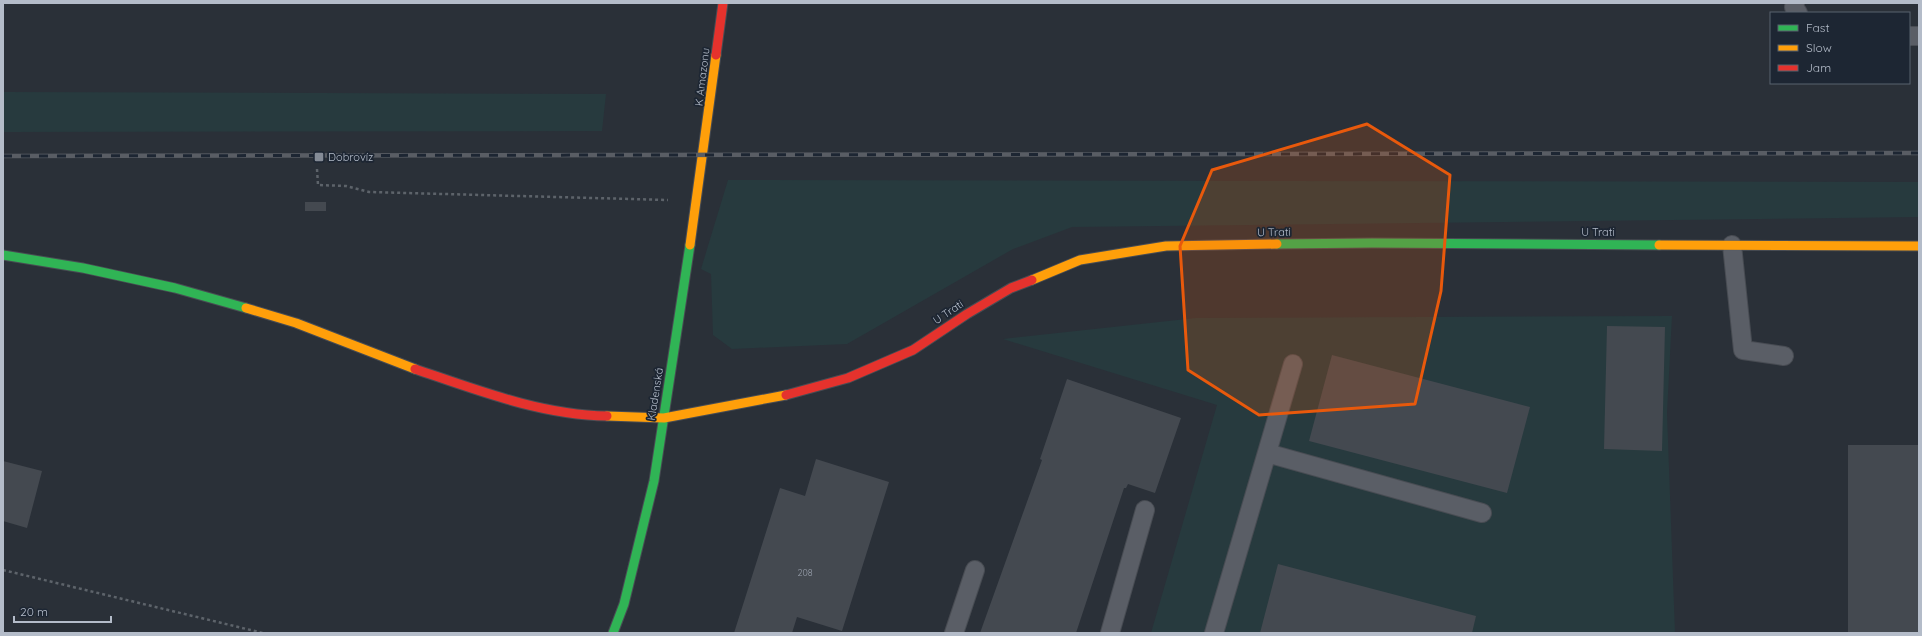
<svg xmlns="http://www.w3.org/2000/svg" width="1922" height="636" viewBox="0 0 1922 636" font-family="Quicksand,sans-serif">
	<rect width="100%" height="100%" fill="#2a3038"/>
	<path fill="#273a3e" d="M3 92 606 94 602 131 3 132Z
		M728 180 1919 182V217L1072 227 1013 249 847 344 732 349 713 335 711 274 701 269Z
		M1672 316 1667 413 1675 633H1151L1217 405 1003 339 1196 318Z"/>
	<path fill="#444950" d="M305 202H326V211H305Z
		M1607 326 1665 327 1662 451 1604 449Z
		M1332 355 1530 407 1507 493 1309 441Z
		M1067 379 1181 418 1155 493 1128 484 1126 488H1124L1076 633H980L1042 460 1040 459Z
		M1848 445H1919V633H1848Z
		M816 459 889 482 842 631 797 617 792 633H734L780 488 805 496Z
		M3 461 42 471 27 528 3 521Z
		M1278 564 1476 616 1472 633H1260Z"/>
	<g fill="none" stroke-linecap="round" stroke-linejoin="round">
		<defs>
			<path id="lane" d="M1795 3 1794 7 1798 13
				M1909 36H1919
				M1732 245 1743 350 1784 356
				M1267 453 1482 513
				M954 633 975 570
				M1110 633 1145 510
				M1214 633 1293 364"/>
			<path id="fast" d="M1277 244 1372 243 1659 245
				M3 255 83 268 175 288 246 308
				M613 633 624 604 654 481 690 245"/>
			<path id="slow" d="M690 245 716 55
				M1659 245 1919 246
				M1032 280 1080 260 1166 246 1277 244
				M246 308 296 323 415 369
				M607 416 664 418 786 395"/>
			<path id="jam" d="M716 55 723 3
				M415 369C477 390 541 415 607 416
				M786 395 848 378 913 350 967 314 1011 288 1032 280"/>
		</defs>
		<use href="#lane" stroke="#484c53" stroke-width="20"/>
		<use href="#fast" stroke="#484c53" stroke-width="11"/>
		<use href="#slow" stroke="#484c53" stroke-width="11"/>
		<use href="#jam" stroke="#484c53" stroke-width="11"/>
		<path stroke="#5d636a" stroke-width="2.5" stroke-dasharray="3 3" stroke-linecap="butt" d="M317 169 318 185 346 186 369 192 668 200
			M3 570 263 633"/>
		<use href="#lane" stroke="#5a5e66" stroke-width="18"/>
		<use href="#fast" stroke="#30b455" stroke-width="9"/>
		<use href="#slow" stroke="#ff9f0a" stroke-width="9"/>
		<use href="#jam" stroke="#e5322d" stroke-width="9"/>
		<defs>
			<path id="rail" d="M3 156 1919 153"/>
		</defs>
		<use href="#rail" stroke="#595d64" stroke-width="4.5"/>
		<use href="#rail" stroke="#1d2633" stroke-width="3" stroke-dasharray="9" stroke-linecap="butt"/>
	</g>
	<path fill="#e8590c" fill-opacity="0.2" stroke="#e8590c" stroke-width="3" stroke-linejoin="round" d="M1367 124 1450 175 1441 291 1415 404 1259 415 1188 370 1180 246 1212 170Z"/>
	<rect fill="#848b96" stroke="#1d2633" stroke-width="1.5" x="314" y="152" width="10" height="10" rx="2"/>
	<g text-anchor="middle" stroke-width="3.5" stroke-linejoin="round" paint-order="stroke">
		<g font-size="9" fill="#989fab">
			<text x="805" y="576">208</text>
		</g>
		<g font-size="11" fill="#b4bcc9" stroke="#1d2633">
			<text transform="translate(702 77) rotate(-83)" y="4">K Amazonu</text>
			<text transform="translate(1274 232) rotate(-1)" y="4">U Trati</text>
			<text x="1598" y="236">U Trati</text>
			<text transform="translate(948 312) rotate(-34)" y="4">U Trati</text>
			<text transform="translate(655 394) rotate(-81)" y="4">Kladenská</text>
		</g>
		<g font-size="11" fill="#b4bcc9" stroke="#1d2633" text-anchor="start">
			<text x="328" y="161">Dobrovíz</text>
		</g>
	</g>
	<rect width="1922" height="636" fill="none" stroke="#b4bcc9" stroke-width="8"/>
	<rect x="1770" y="12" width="140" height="72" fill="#1d2633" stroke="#59626f"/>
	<rect x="1778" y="25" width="20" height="6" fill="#30b455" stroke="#59626f"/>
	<text x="1806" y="32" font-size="12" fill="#b4bcc9">Fast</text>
	<rect x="1778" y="45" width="20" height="6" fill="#ff9f0a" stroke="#59626f"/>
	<text x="1806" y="52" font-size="12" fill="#b4bcc9">Slow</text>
	<rect x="1778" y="65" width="20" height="6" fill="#e5322d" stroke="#59626f"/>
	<text x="1806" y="72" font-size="12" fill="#b4bcc9">Jam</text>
	<path d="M14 616v6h97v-6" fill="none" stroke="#b4bcc9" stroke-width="2"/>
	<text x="20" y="616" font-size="12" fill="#b4bcc9" stroke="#1d2633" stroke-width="3" paint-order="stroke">20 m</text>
</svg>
